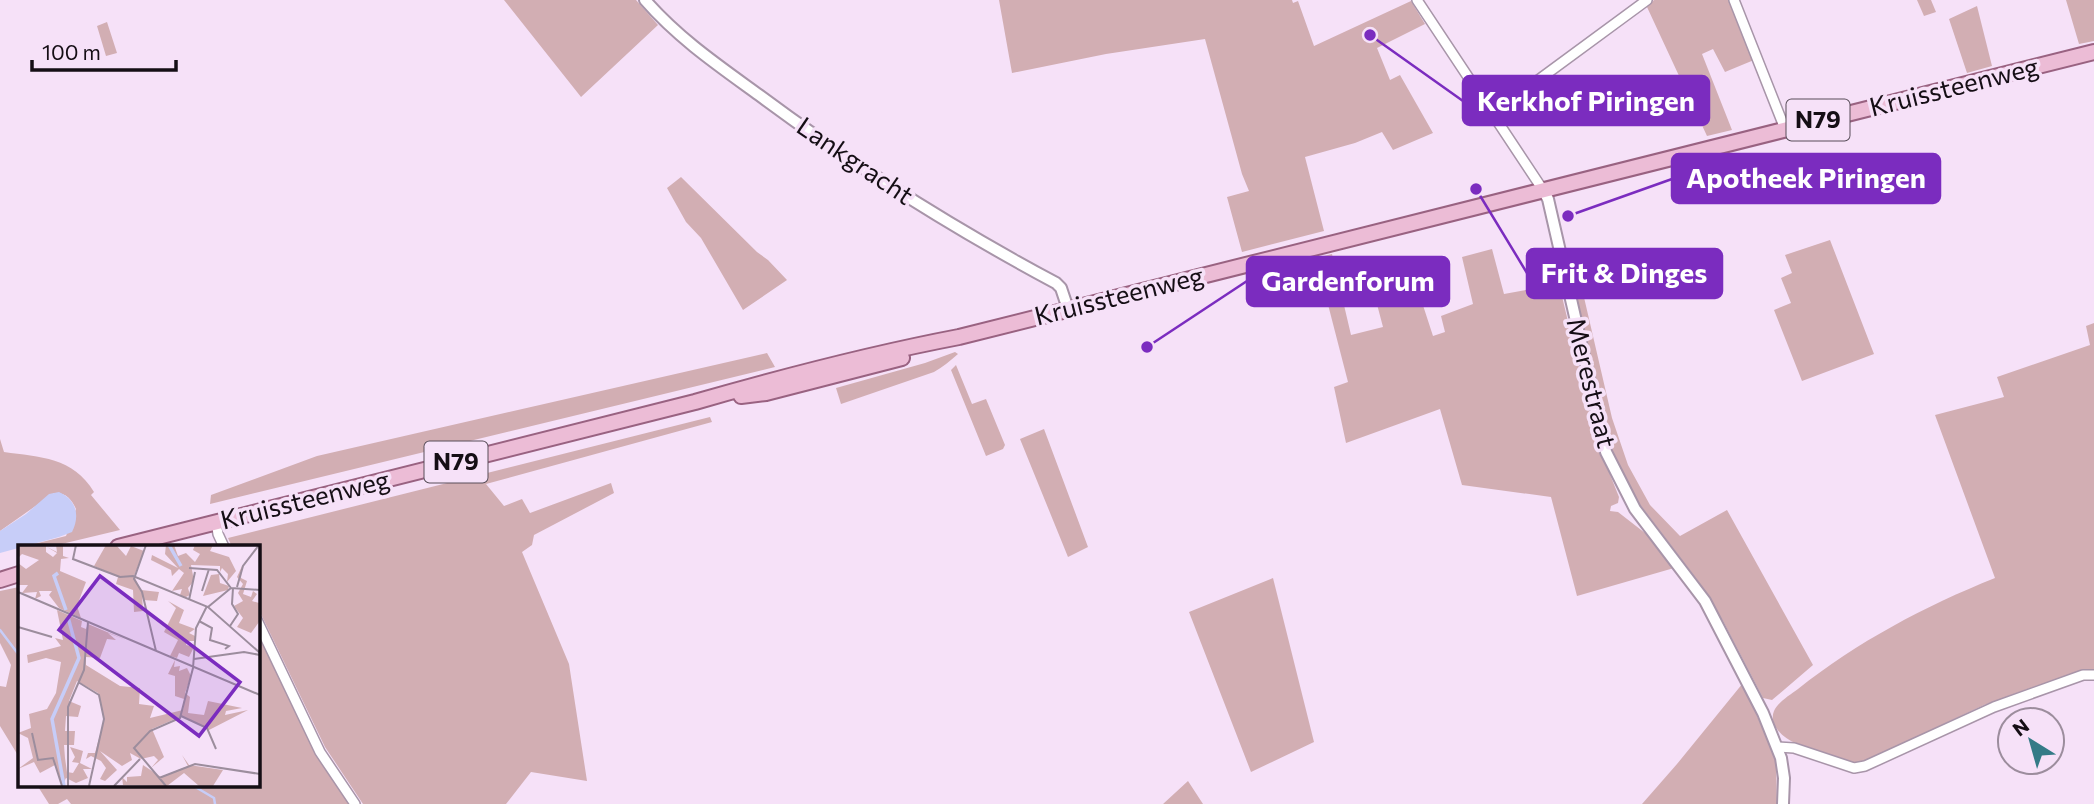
<svg xmlns="http://www.w3.org/2000/svg" width="2094" height="804" viewBox="0 0 2094 804" font-family="Commissioner,sans-serif">
	<rect width="100%" height="100%" fill="#f6e1f8"/>
	<path fill="#d2aeb3" d="M504 0H636L658 25 581 97Z
		M999 0H1292L1293 3 1298 1 1314 46 1411 1 1425 24 1377 48 1390 80 1400 75 1433 133 1393 150 1382 132 1355 143 1305 157 1324 231 1242 252 1227 197 1249 191 1242 174 1205 39 1106 54 1012 73Z
		M1654 0H1729L1754 60 1725 72 1713 49 1702 54 1732 130 1707 136 1647 7Z
		M1917 0H1931L1936 12 1924 16Z
		M2066 0H2094V41L2079 44Z
		M1977 6 1992 66 1967 73 1949 19Z
		M107 22 117 53 106 56 97 26Z
		M681 177 757 252 768 260 787 280 743 310 701 238 686 222 667 188Z
		M1830 240 1874 354 1802 381 1774 310 1791 303 1781 278 1792 273 1785 255Z
		M1492 249 1504 294 1559 284 1597 442 1619 497 1618 503 1611 506 1610 511 1618 512 1654 540 1674 568 1577 596 1551 497 1462 485 1440 409 1346 443 1334 387 1348 382 1316 258 1332 254 1351 335 1383 327 1374 293 1411 282 1418 290 1433 336 1445 332 1441 316 1473 304 1462 257Z
		M1583 293 1612 418 1628 465 1650 505 1680 536 1727 510 1813 665 1772 700 1763 698 1723 621 1698 581 1632 494 1618 468 1606 438 1574 294Z
		M2094 323V669L2036 686 1984 705 1863 762C1844 765 1814 750 1796 743 1785 740 1768 725 1774 711 1778 702 1790 695 1798 689 1857 642 1925 606 1995 578L1935 415 2004 397 1997 377 2090 345 2086 326Z
		M955 352 958 354C950 361 943 367 934 372L841 404 836 388 925 363Z
		M767 353 775 367 210 504 211 495 317 456Z
		M956 365 972 404 986 399 1005 445 1003 449 986 456 951 370Z
		M710 417 712 422 486 484 504 506 522 499 530 513 611 483 614 493 534 535 532 545 522 552 569 664 587 781 531 772 506 804H363L325 747 257 606V547H232L228 538Z
		M1044 429 1088 547 1068 557 1020 439Z
		M0 439 4 452C40 457 73 457 94 492L91 495 120 530 49 547H22L66 536 76 509C72 499 65 492 54 493L0 531Z
		M1273 578 1314 742 1251 772 1189 612Z
		M19 587V757L0 726V686L6 687 11 665 0 643V591Z
		M257 630 318 756 350 804H71L67 799 58 804H49L37 785H257Z
		M1743 683 1776 760 1777 804H1642L1677 764Z
		M1188 781 1203 804H1163Z"/>
	<path fill="#c7cdf8" d="M59 492C77 500 80 516 72 532L59 537 0 553V531L26 514 49 494Z"/>
	<g fill="none" stroke-linecap="round" stroke-linejoin="round">
		<path stroke="#c7cdf8" stroke-width="2.5" d="M0 630 19 655
			M192 785 214 798 215 804"/>
		<defs>
			<path id="minor" d="M1417 0 1543 190
				M1734 0 1785 129
				M1492 114 1647 0
				M216 522 218 534 224 547
				M257 620 320 752 355 804
				M1777 747 1794 748 1854 768 1865 766 1994 707 2083 675H2094"/>
			<path id="tertiary" d="M645 0C678 38 719 66 759 95 853 165 953 228 1056 283L1061 288 1068 309
				M1543 190 1548 199 1606 452 1635 509 1705 601 1763 713 1781 758 1784 778 1783 804"/>
			<path id="primary" d="M741 396 766 393 902 358
				M118 547 695 402C782 377 870 354 959 337L2094 52
				M0 580 19 574"/>
		</defs>
		<use href="#minor" stroke="#a895a9" stroke-width="12"/>
		<use href="#tertiary" stroke="#a895a9" stroke-width="14"/>
		<use href="#primary" stroke="#996281" stroke-width="18"/>
		<use href="#minor" stroke="#fff" stroke-width="9"/>
		<use href="#tertiary" stroke="#fff" stroke-width="10"/>
		<use href="#primary" stroke="#ecbcd6" stroke-width="14"/>
	</g>
	<g text-anchor="middle" stroke-width="7" stroke-linejoin="round" paint-order="stroke">
		<g fill="#f6e1f8" stroke="#584d59" stroke-width="2">
			<rect x="1786.5" y="99.5" width="63" height="41" rx="5"/>
			<rect x="424.5" y="441.5" width="63" height="41" rx="5"/>
		</g>
		<g font-size="24" font-weight="bold" fill="#150e15">
			<text x="1818" y="128">N79</text>
			<text x="456" y="470">N79</text>
		</g>
		<g font-size="26" fill="#150e15" stroke="#f6e1f8">
			<text transform="translate(1954 87) rotate(-14)" y="9">Kruissteenweg</text>
			<text transform="translate(855 161) rotate(34)" y="9">Lankgracht</text>
			<text transform="translate(1119 296) rotate(-14)" y="9">Kruissteenweg</text>
			<text transform="translate(1591 383) rotate(76)" y="9">Merestraat</text>
			<text transform="translate(305 500) rotate(-14)" y="9">Kruissteenweg</text>
		</g>
	</g>
	<g transform="translate(18 545)">
		<rect width="242" height="242" fill="#f6e1f8"/>
		<path d="M0 0H28V7L35 12 39 8 29 2 39 7 38 0H45V11L51 13 43 14 42 26 68 37 59 61 63 73 41 63 31 50 34 46H21L23 51 17 54 19 47 4 48 10 40H0V18L8 24 21 15 4 9 0 13ZM88 0H98L108 11 113 1 126 6 116 31 123 45 141 47 139 56 125 55 124 49 125 66 116 67 115 45 98 39 100 32 76 21ZM148 0H156L160 11 168 8 177 17 182 9 175 5 177 0H195L192 6 211 12 218 26 209 37 210 29 204 23 202 27V21L173 20 176 36 170 43 172 50 166 53 162 50 164 44 154 46 166 28 161 24 154 31 153 25 133 15 134 10 160 23 147 9ZM224 21 223 33 229 36 225 49 233 52 235 46 239 49 234 56 241 58V77L233 88 219 82 225 73 216 61 225 56 220 48 225 39 219 32ZM201 29 202 38 211 41 210 45 185 51 193 30ZM150 56 166 65 161 78 177 84 171 88 177 91V96H168V100L176 102 171 112 161 108 159 113 152 111 160 95 146 87 158 63ZM39 65 64 76 63 82 68 84 70 79 108 95 90 88 98 95 89 94 82 113 68 112V120L102 141 122 143 121 159 136 161 132 173 165 165 166 154 157 151V131L150 129 157 115 156 122 162 121 161 126 169 123 173 131 167 148 172 152 170 168 186 170 190 156 224 163 208 166 207 170 230 165 191 185 164 171 134 184 146 212 133 223 140 215 136 211 123 214 112 208 114 215 104 221 82 206 99 225 87 236 82 234 88 223 83 216 73 211 68 214 70 208H77L86 175 80 148 59 136 51 156 63 161 60 172 48 171 47 186H57L56 200H46L47 213 49 227 55 228 61 218 54 217 57 212 52 202 65 206 62 218 74 224H65L70 233 58 238 48 233 44 241 37 220 22 228 16 217 0 224 15 213 10 193 0 188 13 183 11 169 29 164 38 148 43 117 28 113 10 118 9 110 43 101 37 93 45 95ZM164 210 171 220 205 225 195 241H181L166 228 149 241 105 240 104 232 109 237V232L123 231 125 220 143 232 170 221Z" fill="#d2aeb3"/>
		<path fill="none" stroke="#c7cdf8" stroke-width="3.5" d="M151 0 163 21M40 28 36 31 48 65M46 241 34 174 61 113 50 72"/>
		<path fill="none" stroke="#9c8d9d" stroke-width="2" d="M58 0 55 14 102 32 115 31 190 62 242 108M128 0 116 34 124 47 138 106M171 23 199 25 213 43M219 42 225 21 241 0M184 46 191 24M0 47 242 150M171 55 177 27M190 62 213 43 242 45M181 76 194 83 192 95 211 101 207 104M212 81 220 69 214 59 215 43M0 82 34 92M176 114 226 107 242 110M60 137 81 150 86 174 71 241M163 171 189 183 198 204M14 188 20 215 35 213 44 241M141 233 177 219 242 229M50 241V162L66 125 70 77M96 241 122 214M148 241 116 203 132 186 162 173 175 123 178 83 189 61"/>
		<path fill="#7b2cbf" fill-opacity="0.15" stroke="#7b2cbf" stroke-width="3.5" d="M82 31 222 137 181 191 41 85Z"/>
		<rect width="242" height="242" fill="none" stroke="#150e15" stroke-width="3.5"/>
	</g>
	<path fill="none" stroke="#7b2cbf" stroke-width="2.5" d="M1370 35L1463 101M1568 216L1672 179M1476 189L1527 273M1147 347L1247 281"/>
	<g fill="#7b2cbf" stroke="#f6e1f8" stroke-width="2.5">
		<circle cx="1370" cy="35" r="7"/>
		<circle cx="1568" cy="216" r="7"/>
		<circle cx="1476" cy="189" r="7"/>
		<circle cx="1147" cy="347" r="7"/>
	</g>
	<g fill="#7b2cbf" stroke="#7b2cbf" stroke-width="2.5">
		<rect x="1463" y="76" width="246" height="49" rx="7"/>
		<rect x="1672" y="154" width="268" height="49" rx="7"/>
		<rect x="1527" y="249" width="195" height="49" rx="7"/>
		<rect x="1247" y="257" width="202" height="49" rx="7"/>
	</g>
	<g font-size="28" text-anchor="middle" font-weight="bold" fill="#fff">
		<text x="1586" y="111">Kerkhof Piringen</text>
		<text x="1806" y="188">Apotheek Piringen</text>
		<text x="1624" y="283">Frit &amp; Dinges</text>
		<text x="1348" y="291">Gardenforum</text>
	</g>
	<g transform="translate(2031 741) rotate(323)"><circle r="33" fill="#f6e1f8" stroke="#9c8d9d" stroke-width="2"/>
	<path d="M0-5L12 26L0 18L-12 26Z" fill="#347b87"/>
	<text y="-10" font-size="19" font-weight="bold" text-anchor="middle" fill="#150e15">N</text>
	</g>
	<path d="M32 60v10h144v-10" fill="none" stroke="#150e15" stroke-width="3.5"/>
	<text x="42" y="60" font-size="21" fill="#150e15" stroke="#f6e1f8" stroke-width="5" paint-order="stroke">100 m</text>
</svg>
